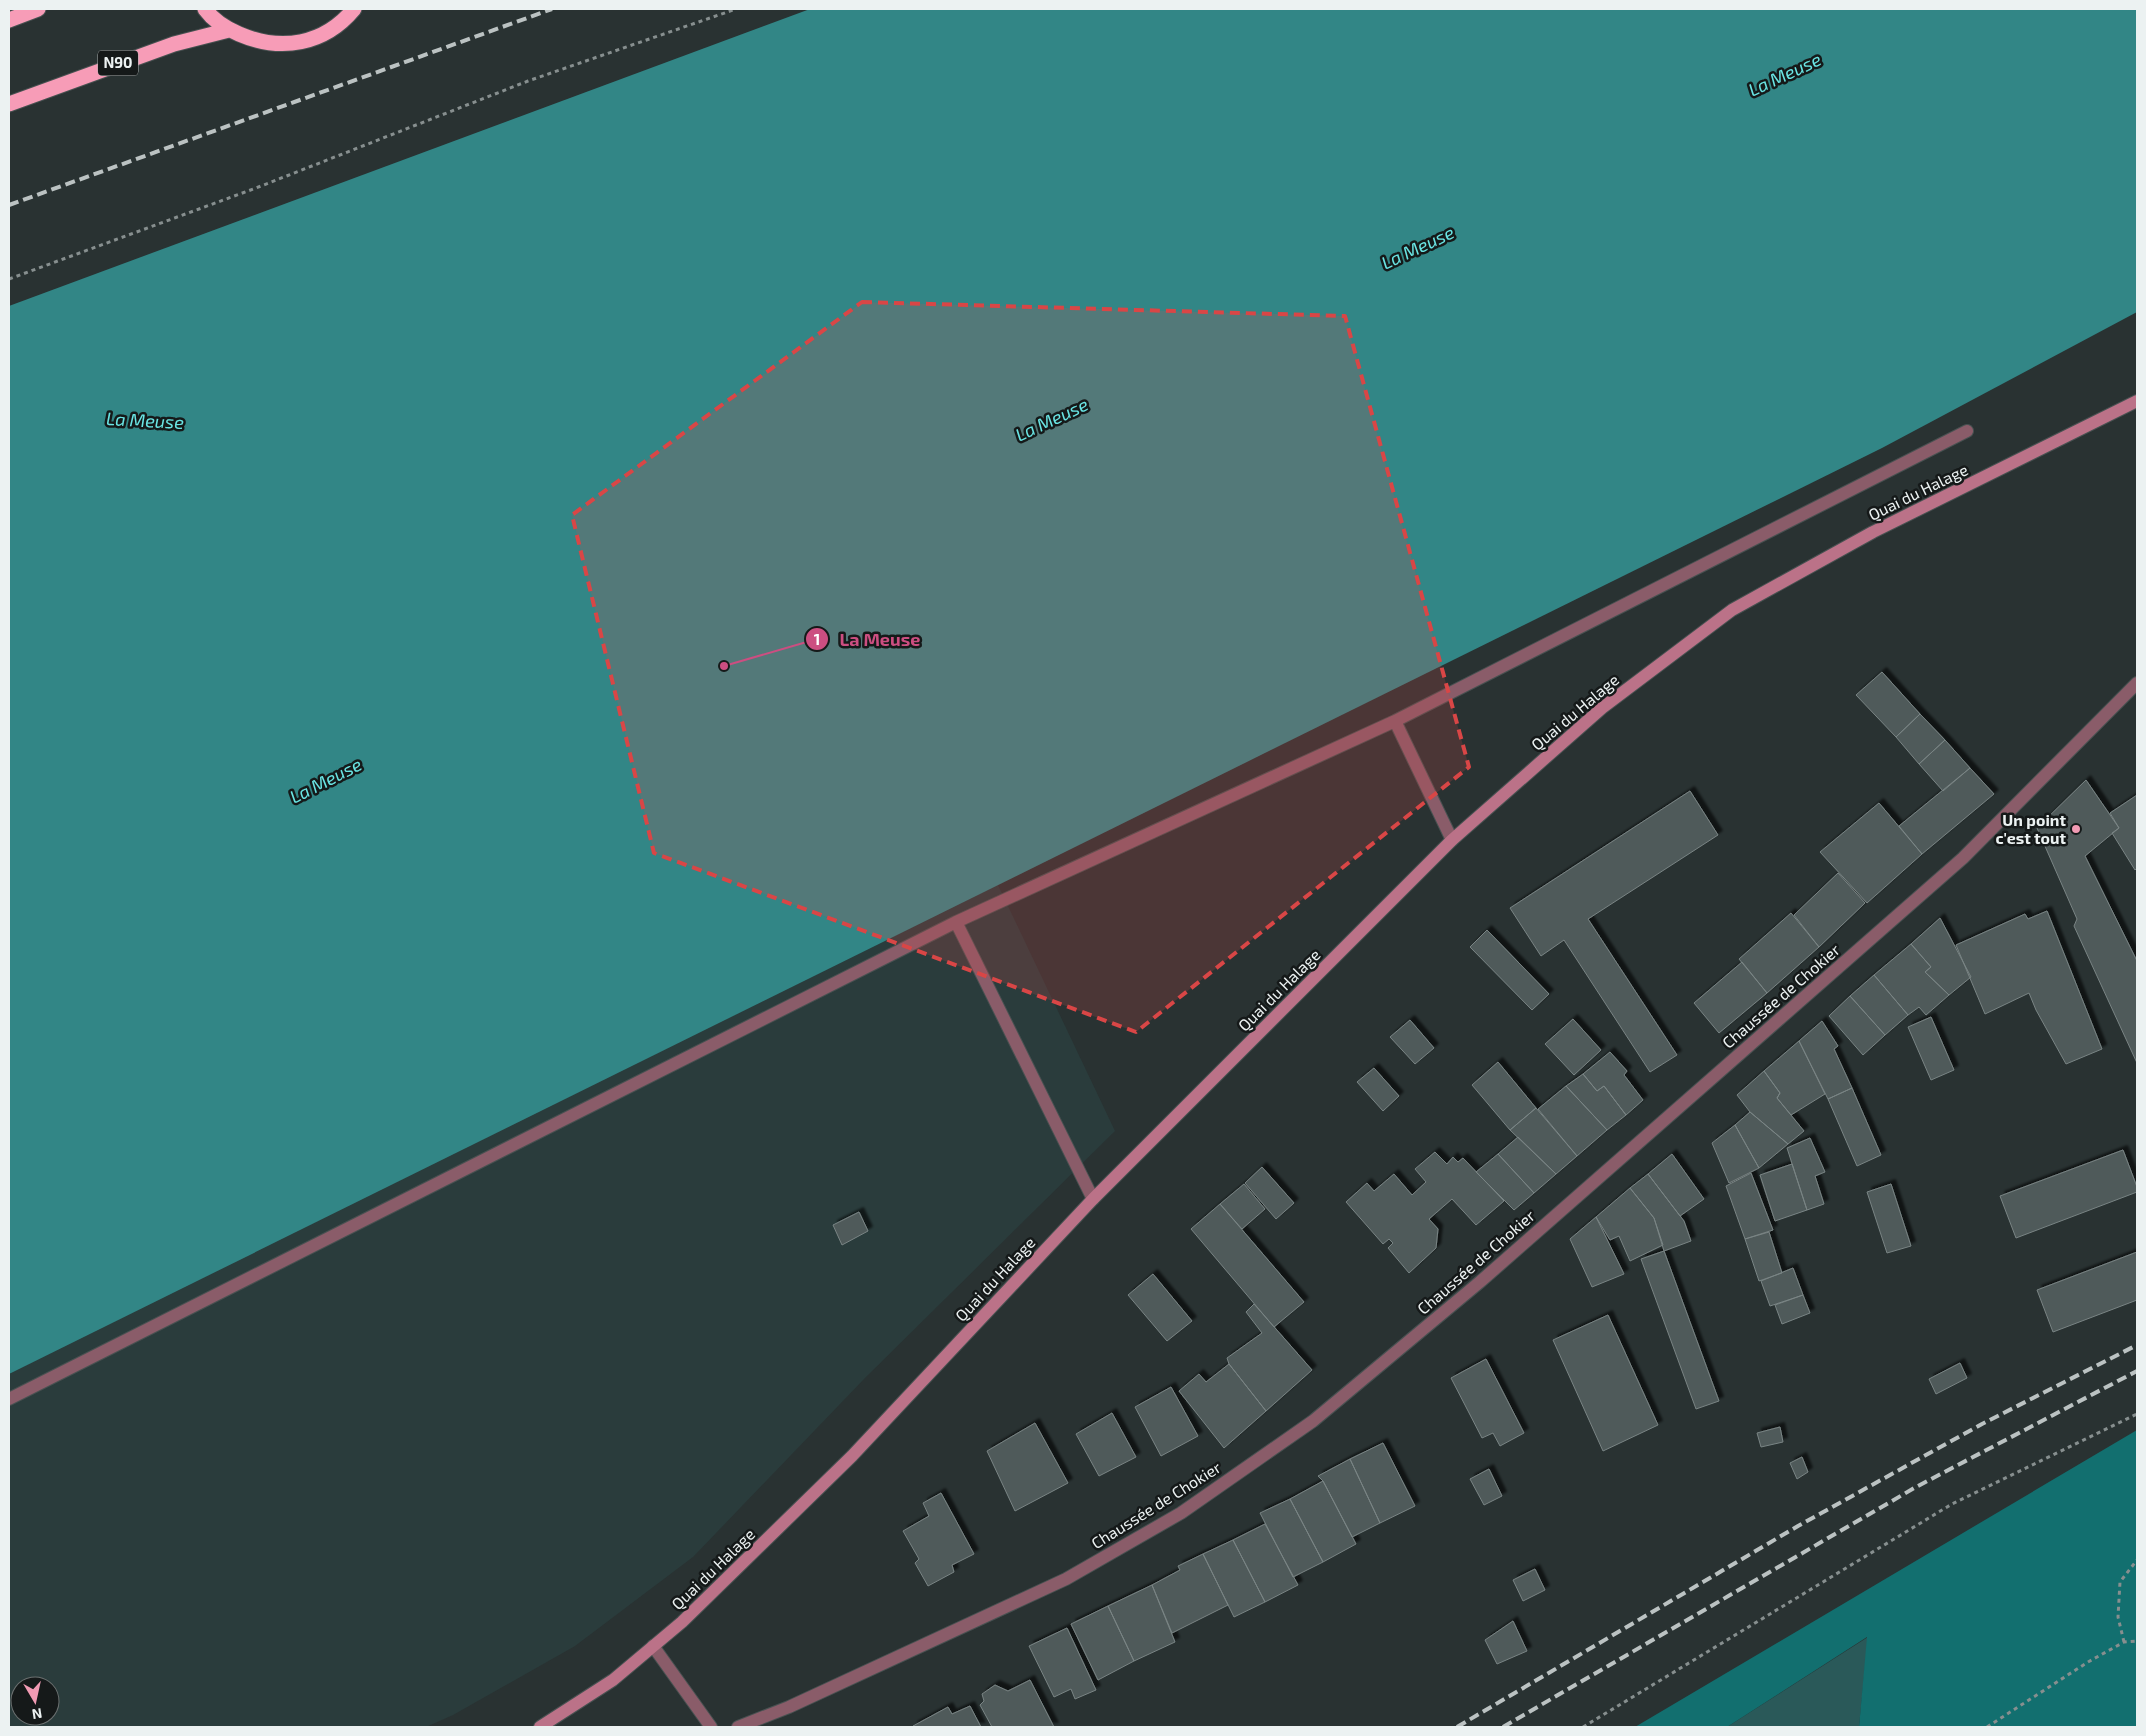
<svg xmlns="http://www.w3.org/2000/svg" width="2146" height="1736" viewBox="0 0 2146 1736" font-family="'Exo 2',sans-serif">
	<defs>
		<filter id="shadow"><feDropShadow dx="4.5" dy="-4.5" stdDeviation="1" flood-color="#0009"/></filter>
	</defs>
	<rect width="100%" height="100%" fill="#293232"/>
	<path fill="#2a3c3c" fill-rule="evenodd" d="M998 885 1115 1131 864 1379 693 1557 575 1646 453 1715 426 1727H9V1372ZM20 1686H50V1716H20Z"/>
	<path fill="#2a5959" d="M1868 1637 1859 1727H1727Z"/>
	<path fill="#126f6f" d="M2137 1430V1727H1859L1867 1637 1727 1727H1635Z"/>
	<path fill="#328686" d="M810 9H2137V312L1882 448 9 1374V306Z"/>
	<path fill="#505a5a" stroke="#798484" filter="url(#shadow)" d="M1882 672 1920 714 1896 737 1856 695Z
		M1920 714 1945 740 1919 764 1896 737Z
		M1945 740 1970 768 1943 791 1919 764Z
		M1970 768 1994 794 1922 854 1899 826Z
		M2086 780 2119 828 2085 856 2137 961V1063L2074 926 2077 919 2037 828Z
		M1690 791 1718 835 1588 919 1677 1055 1650 1072 1564 940 1541 956 1510 908Z
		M2137 795V868L2135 870 2112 833 2119 828 2110 813Z
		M1879 803 1922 854 1867 903 1820 852Z
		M1838 873 1865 903 1819 947 1794 915Z
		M2047 911 2102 1049 2066 1064 2036 1010 2029 993 1985 1014 1956 945 2025 914 2028 919Z
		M1791 913 1819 947 1767 993 1739 959Z
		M1940 918 1971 977 1949 995 1925 972 1931 967 1911 944Z
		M1487 930 1549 994 1532 1010 1470 947Z
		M1911 944 1931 967 1925 972 1949 995 1926 1015 1919 1007 1908 1015 1874 975Z
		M1742 962 1767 993 1719 1033 1694 1003Z
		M1874 975 1908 1015 1885 1035 1850 996Z
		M1850 996 1885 1035 1863 1055 1829 1016Z
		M1931 1017 1954 1070 1931 1080 1908 1027Z
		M1573 1019 1601 1050 1574 1075 1545 1044Z
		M1410 1020 1434 1048 1415 1064 1390 1037Z
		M1822 1021 1838 1046 1834 1049 1852 1088 1828 1099 1799 1041Z
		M1799 1041 1825 1094 1791 1115 1777 1098 1780 1093 1764 1071Z
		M1610 1052 1627 1071 1624 1075 1643 1100 1626 1115 1604 1086 1597 1091 1583 1074Z
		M1498 1062 1536 1108 1510 1130 1472 1085Z
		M1374 1068 1399 1096 1383 1111 1357 1082Z
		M1764 1071 1780 1093 1777 1098 1804 1131 1788 1144 1750 1112 1737 1095Z
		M1583 1074 1597 1091 1604 1086 1626 1115 1607 1130 1566 1086Z
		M1566 1086 1607 1130 1577 1156 1538 1109Z
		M1852 1088 1881 1155 1857 1166 1828 1099Z
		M1536 1108 1577 1156 1556 1174 1510 1130Z
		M1750 1112 1788 1144 1759 1168 1735 1125Z
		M1735 1125 1759 1168 1729 1183 1712 1143Z
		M1518 1137 1556 1174 1534 1193 1498 1154Z
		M1810 1138 1825 1172 1815 1176 1824 1204 1807 1210 1787 1148Z
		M2123 1150 2137 1187V1192L2016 1238 2000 1196Z
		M1435 1152 1447 1164 1453 1157 1458 1162 1463 1158 1504 1201 1476 1225 1452 1199 1429 1219 1438 1229 1436 1248 1409 1273 1388 1248 1393 1243 1389 1239 1383 1244 1346 1202 1367 1183 1374 1191 1394 1174 1412 1195 1426 1182 1415 1169Z
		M1498 1154 1534 1193 1514 1210 1476 1172Z
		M1672 1154 1704 1199 1680 1216 1648 1174Z
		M1792 1164 1807 1210 1775 1221 1760 1175Z
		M1262 1167 1294 1203 1276 1219 1245 1183Z
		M1751 1173 1773 1230 1745 1239 1726 1186Z
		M1648 1174 1684 1221 1691 1241 1664 1251 1654 1218 1630 1188Z
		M1244 1184 1265 1209 1242 1229 1220 1204Z
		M1891 1184 1911 1246 1887 1253 1867 1192Z
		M1630 1188 1654 1218 1663 1245 1630 1261 1619 1236 1610 1240 1596 1217Z
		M1220 1204 1304 1302 1274 1327 1191 1229Z
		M859 1212 868 1231 842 1245 833 1225Z
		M1596 1217 1624 1274 1592 1287 1570 1239Z
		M1769 1232 1782 1273 1759 1281 1745 1239Z
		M1664 1251 1719 1401 1696 1409 1641 1259Z
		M2137 1252V1300L2053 1332 2037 1290Z
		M1793 1268 1803 1295 1770 1306 1761 1281Z
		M1153 1274 1192 1321 1167 1341 1128 1295Z
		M1803 1295 1810 1313 1782 1324 1775 1305Z
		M1254 1304 1312 1370 1266 1411 1229 1364 1227 1358 1262 1333 1246 1312Z
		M1608 1315 1658 1425 1603 1451 1553 1340Z
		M1486 1359 1524 1433 1500 1446 1493 1433 1482 1438 1451 1378Z
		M1960 1363 1967 1378 1936 1394 1929 1379Z
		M1229 1364 1266 1411 1224 1448 1179 1391 1199 1374 1206 1382Z
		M1171 1387 1198 1436 1161 1456 1135 1407Z
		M1112 1413 1136 1457 1099 1476 1076 1434Z
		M1035 1423 1068 1483 1015 1511 987 1451Z
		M1780 1427 1783 1442 1761 1447 1757 1433Z
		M1383 1443 1415 1506 1380 1523 1350 1459Z
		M1802 1457 1808 1472 1797 1479 1790 1463Z
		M1350 1459 1380 1523 1352 1537 1323 1481 1318 1476Z
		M1489 1469 1502 1496 1484 1505 1470 1479Z
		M1323 1481 1356 1544 1323 1562 1290 1499Z
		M941 1493 974 1554 952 1565 954 1572 928 1586 915 1563 919 1559 903 1531 929 1516 923 1503Z
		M1290 1499 1323 1562 1293 1577 1260 1513Z
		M1265 1524 1298 1585 1265 1602 1233 1540Z
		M1233 1540 1265 1602 1234 1617 1203 1554Z
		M1203 1554 1228 1605 1172 1633 1152 1585 1180 1570 1178 1566Z
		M1535 1569 1545 1590 1523 1601 1513 1580Z
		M1152 1585 1175 1642 1134 1661 1108 1606Z
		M1108 1606 1134 1661 1098 1680 1071 1624Z
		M1513 1621 1527 1651 1497 1664 1485 1640Z
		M1067 1628 1096 1690 1075 1699 1071 1689 1054 1697 1029 1646Z
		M1030 1680 1054 1727H992L980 1705 984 1701 982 1694 995 1685 1008 1691Z
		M970 1706 981 1727H913V1726L948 1707 952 1714Z"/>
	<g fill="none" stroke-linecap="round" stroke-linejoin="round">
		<defs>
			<path id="lane" d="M1395 721 1452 840
				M956 922 1395 721 1967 431
				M9 1399 956 922 1093 1199"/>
			<path id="street" d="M653 1646 711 1727
				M738 1727 789 1707 1066 1579 1181 1513 1313 1421 1481 1281 1963 858 2137 683"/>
			<path id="secondary" d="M540 1727 613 1680 682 1622 852 1456 1093 1199 1452 840 1602 708 1732 610 1873 532 2137 401"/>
			<path id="highway" d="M205 9C213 20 227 29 239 34 281 52 324 45 354 9
				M9 20 38 9
				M9 104 174 44 229 30"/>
		</defs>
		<use href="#lane" stroke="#485151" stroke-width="14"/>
		<use href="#street" stroke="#485151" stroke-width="14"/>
		<use href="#secondary" stroke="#485151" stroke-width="14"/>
		<use href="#highway" stroke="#485151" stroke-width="17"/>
		<path stroke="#878f8f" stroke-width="3" stroke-dasharray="4 4" stroke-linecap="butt" d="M9 279 256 188 528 81 736 9
			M2124 1642 2118 1617 2120 1582 2137 1560
			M1583 1727 1952 1504 2137 1414
			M1987 1727 2088 1662 2124 1642 2137 1641"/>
		<use href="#lane" stroke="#8a5c69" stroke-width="12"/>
		<use href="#street" stroke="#8a5c69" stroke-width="12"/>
		<use href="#secondary" stroke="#bb7288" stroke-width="12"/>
		<use href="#highway" stroke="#f79cb7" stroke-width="15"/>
		<path stroke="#bbc2c2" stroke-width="4" stroke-dasharray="10 5" stroke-linecap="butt" d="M9 205 552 9
			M1457 1727 1798 1526 1982 1424 2137 1345
			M1503 1727 1916 1487 2137 1371"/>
	</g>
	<path fill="#d94646" fill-opacity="0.2" stroke="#d94646" stroke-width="4" stroke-dasharray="10 6" stroke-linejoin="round" d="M862 302 1345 316 1469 767 1136 1032 654 853 572 515Z"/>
	<circle fill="#f19ab3" stroke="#151919" stroke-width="2" cx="2076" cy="829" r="5"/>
	<g text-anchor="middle" stroke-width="5" stroke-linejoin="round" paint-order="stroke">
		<rect fill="#151919" stroke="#acb1b1" stroke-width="1" x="98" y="50.5" width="40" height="25" rx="4"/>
		<g font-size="15" font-weight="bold" fill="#ecf2f2">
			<text x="118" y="68">N90</text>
		</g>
		<g font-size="16" fill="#ecf2f2" stroke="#151919">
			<text transform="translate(1918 492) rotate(-26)" y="6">Quai du Halage</text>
			<text transform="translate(1575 712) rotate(-40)" y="6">Quai du Halage</text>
			<text transform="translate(1279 990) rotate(-45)" y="6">Quai du Halage</text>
			<text transform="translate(1781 996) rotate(-41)" y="6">Chaussée de Chokier</text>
			<text transform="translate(1476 1262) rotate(-41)" y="6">Chaussée de Chokier</text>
			<text transform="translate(995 1279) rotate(-47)" y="6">Quai du Halage</text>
			<text transform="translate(1156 1505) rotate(-32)" y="6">Chaussée de Chokier</text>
			<text transform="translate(713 1569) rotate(-44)" y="6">Quai du Halage</text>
		</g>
		<g font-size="16" font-weight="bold" fill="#ecf2f2" stroke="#151919" text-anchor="end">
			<text x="2066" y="826">Un point<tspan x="2066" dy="18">c'est tout</tspan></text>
		</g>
		<g font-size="18" font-style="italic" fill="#6ae5e4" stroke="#151919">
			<text transform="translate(1785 75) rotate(-25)" y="6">La Meuse</text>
			<text transform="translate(1418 248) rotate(-25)" y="6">La Meuse</text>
			<text transform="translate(1052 420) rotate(-25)" y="6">La Meuse</text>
			<text transform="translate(145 421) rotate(3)" y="6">La Meuse</text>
			<text transform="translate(326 781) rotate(-27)" y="6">La Meuse</text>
		</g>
	</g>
	<path fill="none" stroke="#cc4e81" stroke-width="2" d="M724 666L817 639"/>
	<g fill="#cc4e81" stroke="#151919" stroke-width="2">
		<circle cx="724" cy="666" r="5"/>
		<circle cx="817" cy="639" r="12"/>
	</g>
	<g font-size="15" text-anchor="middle" font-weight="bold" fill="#fff">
		<text x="817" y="645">1</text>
	</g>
	<g font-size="18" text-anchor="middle" font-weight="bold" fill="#cc4e81" stroke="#151919" stroke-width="5" stroke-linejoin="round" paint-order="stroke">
		<text x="880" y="646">La Meuse</text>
	</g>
	<rect width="2146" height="1736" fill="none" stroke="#ecf2f2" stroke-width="20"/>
	<g transform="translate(35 1701) rotate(171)"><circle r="24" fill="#151919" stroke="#6b7070"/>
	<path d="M0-4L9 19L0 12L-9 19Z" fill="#f19ab3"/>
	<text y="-8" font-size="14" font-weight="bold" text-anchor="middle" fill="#ecf2f2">N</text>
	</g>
</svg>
